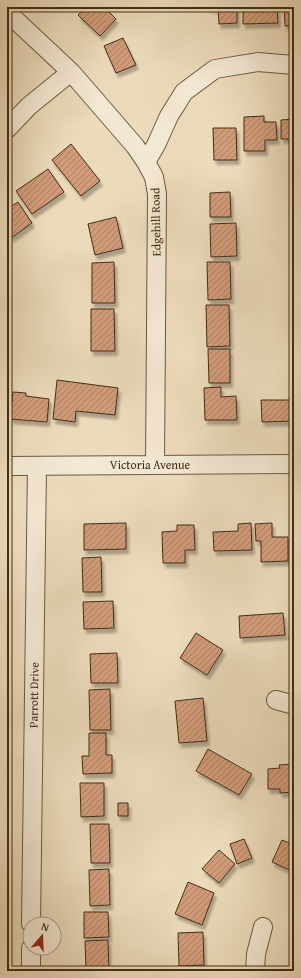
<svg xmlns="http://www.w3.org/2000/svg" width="301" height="978" viewBox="0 0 301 978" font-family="'Gentium Book Plus',serif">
	<defs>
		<pattern id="building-hatch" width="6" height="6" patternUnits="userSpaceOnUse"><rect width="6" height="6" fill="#d29c7a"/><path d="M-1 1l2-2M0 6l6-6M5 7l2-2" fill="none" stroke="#ac8063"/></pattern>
		<filter id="shadow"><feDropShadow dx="2.5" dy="4.5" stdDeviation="1" flood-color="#0004"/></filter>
	</defs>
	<rect width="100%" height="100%" fill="#ecdbbb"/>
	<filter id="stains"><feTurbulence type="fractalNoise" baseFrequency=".005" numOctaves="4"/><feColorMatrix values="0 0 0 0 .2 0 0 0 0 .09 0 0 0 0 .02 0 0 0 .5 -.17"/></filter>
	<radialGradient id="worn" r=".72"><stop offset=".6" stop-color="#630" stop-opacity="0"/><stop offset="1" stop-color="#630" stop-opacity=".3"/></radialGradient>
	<path fill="url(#building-hatch)" stroke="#412e15" filter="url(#shadow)" d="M86 7H104L116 19 100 36 78 15Z
		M208 7H237V23L219 24 218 8H208Z
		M243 7H277L278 23 243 24Z
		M284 7H294V26H285Z
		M123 38 136 65 116 73 104 46Z
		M264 116V122H276L277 140H265V151H244V117Z
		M294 119V139H281V120Z
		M213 128H236L237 160H214Z
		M71 144 100 181 81 196 52 160Z
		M48 169 64 192 32 214 16 191Z
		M230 192 231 217H210V193Z
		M18 202 32 223 11 238 7 232V209Z
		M116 217 123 248 95 255 88 224Z
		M236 223 237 256 211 257 210 224Z
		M291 252H294V295H292Z
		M114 262 115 303H92V263Z
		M207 262H230L231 299 208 300Z
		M206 305H229L230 346 207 347Z
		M91 309H114L115 351H91Z
		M208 349H230V383H209Z
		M57 380 118 388 115 415 76 411 75 422 53 419Z
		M221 387V397L236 396 237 420H205L204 388Z
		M13 392 26 393V396L49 399 47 422 10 419Z
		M261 400H294V421L262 422Z
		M126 523V549L84 550V524Z
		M251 523 252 550 214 551 213 532 238 531V524Z
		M272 523V537H288V561L261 562V541H256L255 524Z
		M177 525H194L195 550H185V563H163L162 532 177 531Z
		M101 557 102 592H83L82 558Z
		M113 601 114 628 84 629 83 602Z
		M283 613 285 635 240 638 239 616Z
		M294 616V641L289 640Z
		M196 633 223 650 207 675 180 658Z
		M117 653 118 683H91L90 654Z
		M110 689 111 730H90L89 690Z
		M203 698 207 741 179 743 175 701Z
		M89 733H106V755H112V773L83 774 82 756H89Z
		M208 749 252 774 239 795 196 771Z
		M294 764V792L280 793V789H268V769L280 768 279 765Z
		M80 783H104V816L81 817Z
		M118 803H128V816H118Z
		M90 824H109L110 863H91Z
		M244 839 252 858 237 864 230 844Z
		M282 840 294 845V872L272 862Z
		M219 850 235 864 219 883 202 869Z
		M109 869 110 905 90 906 89 870Z
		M188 882 214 893 202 925 175 914Z
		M84 912H108L109 937 84 938Z
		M203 932 204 965 179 966 178 933Z
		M108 940 109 971H86L85 941Z"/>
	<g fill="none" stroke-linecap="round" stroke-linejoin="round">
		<defs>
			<path id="minor" d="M7 12 71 72 135 146 146 162 154 177 157 194 155 465
				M7 129 29 106 71 72
				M146 162 156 145 169 116 184 92 215 69 258 62 294 65
				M7 466 294 464
				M276 700 294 705
				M31 924 37 466
				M31 971V948
				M255 971 256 954 263 927"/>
		</defs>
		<use href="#minor" stroke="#6c593e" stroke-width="20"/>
		<use href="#minor" stroke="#f3e8d3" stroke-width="18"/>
	</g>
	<g text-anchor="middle" stroke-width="3.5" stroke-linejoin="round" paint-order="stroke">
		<g font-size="12" fill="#412e15" stroke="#f3e8d3">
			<text transform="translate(156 222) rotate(-91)" y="4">Edgehill Road</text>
			<text x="150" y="469">Victoria Avenue</text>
			<text transform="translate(34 695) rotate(-89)" y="4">Parrott Drive</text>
		</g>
	</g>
	<rect width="301" height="978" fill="none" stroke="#ecdbbb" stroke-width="24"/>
	<rect x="8" y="8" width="285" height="962" fill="none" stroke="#412e15" stroke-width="2"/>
	<rect x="12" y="12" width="277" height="954" fill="none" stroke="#412e15"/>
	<g transform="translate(42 936) rotate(19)"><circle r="19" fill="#f3e8d3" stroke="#ac9e87"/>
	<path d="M0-3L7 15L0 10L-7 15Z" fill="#8f2418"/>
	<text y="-6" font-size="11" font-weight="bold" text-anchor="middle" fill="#412e15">N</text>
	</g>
	<rect width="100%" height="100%" filter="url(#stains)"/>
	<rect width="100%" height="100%" fill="url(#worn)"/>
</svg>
